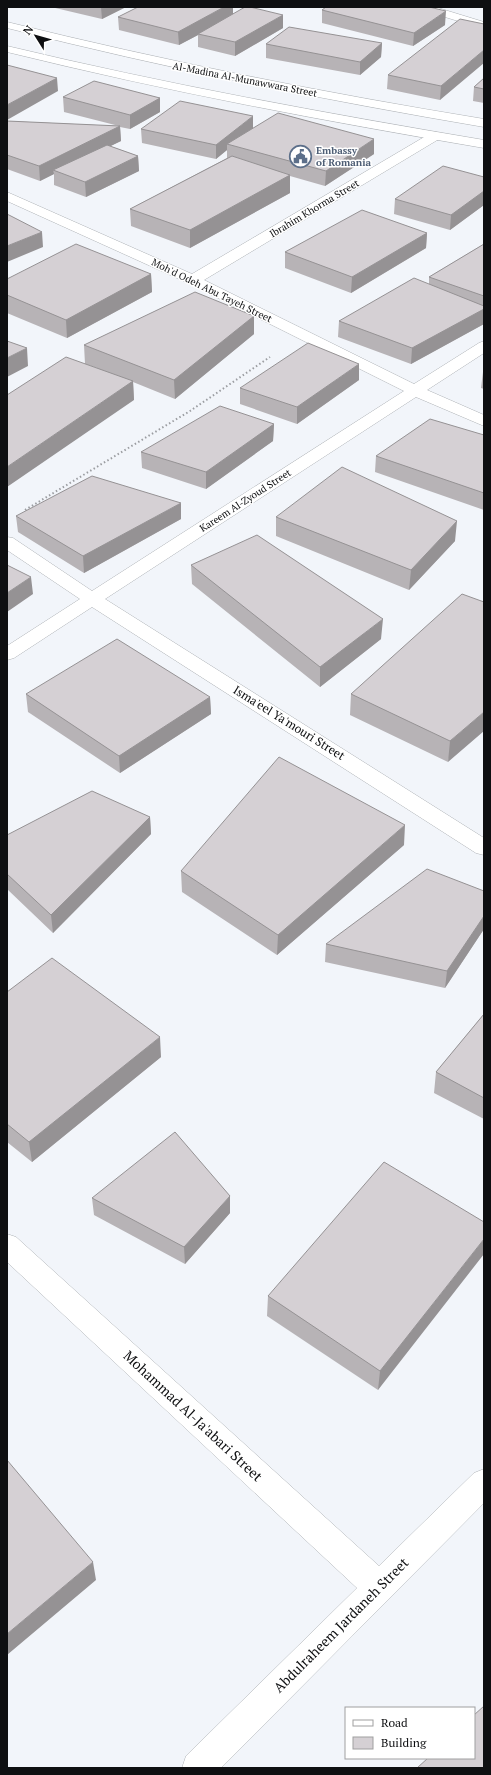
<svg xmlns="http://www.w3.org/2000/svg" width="491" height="1775" viewBox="0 0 491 1775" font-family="'PT Serif',serif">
	<rect width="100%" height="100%" fill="#f2f5fa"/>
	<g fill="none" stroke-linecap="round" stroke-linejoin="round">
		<defs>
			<path id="minor" d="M417 7H435L484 22V29L419 9Z
				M435 132 439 133 441 136 439 139 204 280 414 384 479 343 484 341V353L427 390 484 415V426L416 397 105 599 484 838V855L476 853 92 607 14 658 7 660V646L80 599 7 550V537L13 538 92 591 404 391 188 283 7 201V192L192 274 431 133Z
				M7 1234 16 1237 379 1566 474 1473 484 1469V1503L221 1768H182L186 1756 357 1588 7 1262Z"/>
			<path id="secondary" d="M7 22C165 61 324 93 484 119V127C324 100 165 68 7 28Z
				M7 46C165 84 324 113 484 140V148C324 121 165 91 7 52Z"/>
		</defs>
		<use href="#minor" stroke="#aeb2b6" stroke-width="1"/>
		<use href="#secondary" stroke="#aeb2b6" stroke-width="1"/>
		<path stroke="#9b9da1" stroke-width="2" stroke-dasharray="1.5 2.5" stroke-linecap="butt" d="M25 510 190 411 270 357"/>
		<use href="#minor" fill="#fff" fill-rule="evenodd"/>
		<use href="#secondary" fill="#fff" fill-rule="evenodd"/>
	</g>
	<path fill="#b7b3b6" d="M51 7H126L102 19Z
		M322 10 445 25 413 46 322 23Z
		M233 14 283 28 235 56 198 47V35L179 45 119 30 118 17Z
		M484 24 440 100 387 89 388 75Z
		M382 43 381 57 360 75 266 58V44Z
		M484 78V103L473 101 474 87Z
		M63 97 160 98V112L130 129 120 127 121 141 110 146 138 156 139 171 86 197 54 185V174L40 181 7 169V121L119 126 64 112Z
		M253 128 374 154 325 186 290 176V193L190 248 131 226 130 209 227 158V150L216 159 142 143 141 129Z
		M484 177V205L450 230 394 214 395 199Z
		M427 233 426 248 351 293 285 268V252Z
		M484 244V324L411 364 338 337 339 321 429 284V277Z
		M151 274 152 292 67 338 7 313V279Z
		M254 316V334L175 399 133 382 134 400 97 368 85 364 84 345Z
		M484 371V389L481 388 483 372Z
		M359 380 297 424 240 404V388Z
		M274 424 273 441 206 489 142 468 141 452Z
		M484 435V510L375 472 376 456Z
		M16 516 181 519 84 573 18 532Z
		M276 517 455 541 409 590 276 536Z
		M191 565 381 639 320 687 192 584Z
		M484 602 448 762 350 715 351 694Z
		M26 694 210 697 211 714 120 773 28 712Z
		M150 817 151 834 53 933 7 889V835Z
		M404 845 277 955 182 892 181 871Z
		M484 891V929L445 988 325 962 326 944Z
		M7 992 161 1057 32 1162 7 1142Z
		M484 1014V1119L434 1093 436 1072Z
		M92 1198 230 1213 185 1264 94 1215Z
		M484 1222 378 1390 267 1316 268 1296Z"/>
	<path fill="#959294" d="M101 7H126L102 19Z
		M224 7H233V15L198 34V35L179 45 178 32Z
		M446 11 445 25 413 46 414 33Z
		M283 15V28L235 56V42Z
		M382 43 381 57 360 75V62Z
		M484 50V63L440 100 441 86Z
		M57 78 58 91 7 120V105Z
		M160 98V112L130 129V115Z
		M253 116V130L227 144V150L216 159V145Z
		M120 126 121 141 58 172 53 170 54 174 40 181 39 166Z
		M374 139V154L325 186 326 171Z
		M138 156 139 171 86 197 85 182Z
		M290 175V193L190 248V230Z
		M484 191V205L450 230 451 215Z
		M42 232 43 247 7 262V246Z
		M427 233 426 248 351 293 352 277Z
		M151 274 152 292 67 338 66 320Z
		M484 309V324L411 364 412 348Z
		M254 316V334L175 399 174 380Z
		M27 348 28 366 7 377V358Z
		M359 364V380L297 424V407Z
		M133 381 134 400 7 487V467Z
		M274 424 273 441 206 489V472Z
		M181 503V519L84 573 83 556Z
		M457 521 455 541 409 590 411 570Z
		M31 577 33 594 7 612V593Z
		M383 619 381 639 320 687V667Z
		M210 697 211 714 120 773 119 756Z
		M484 712V731L448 762 450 741Z
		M150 817 151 834 53 933 51 915Z
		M405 825 404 845 277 955 278 935Z
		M484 916V929L445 988 447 971Z
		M160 1037 161 1057 32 1162 29 1142Z
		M230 1196V1213L185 1264 184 1247Z
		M484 1239V1254L378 1390 380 1371Z
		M93 1562 96 1580 7 1655V1634Z"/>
	<path fill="#d5d0d4" stroke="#959294" d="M138 7H224L178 32 118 17Z
		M245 7H250L283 15 235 42 198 34Z
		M326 7H429L446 11 414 33 322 10Z
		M460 19 484 24V50L441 86 388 75Z
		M289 27 382 43 360 62 266 44Z
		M7 65 57 78 7 105Z
		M484 78V89L474 87Z
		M94 81 160 98 130 115 63 97Z
		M180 101 253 116 216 145 141 129Z
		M278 113 374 139 326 171 227 144Z
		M7 121 120 126 39 166 7 155Z
		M107 145 138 156 85 182 53 170Z
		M232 156 290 175 190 230 130 209Z
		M443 166 484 177V191L451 215 395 199Z
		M362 210 427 233 352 277 285 252Z
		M7 214 42 232 7 246Z
		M76 244 151 274 66 320 7 295V279Z
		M484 244V296L429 277Z
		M414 278 484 306V309L412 348 339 321Z
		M195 292 254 316 174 380 84 345Z
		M7 341 27 348 7 358Z
		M308 343 359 364 297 407 240 388Z
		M66 357 133 381 7 467V395Z
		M220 406 274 424 206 472 141 452Z
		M430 419 484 435V493L376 456Z
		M342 467 457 521 411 570 276 517Z
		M92 476 181 503 83 556 16 516Z
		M257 535 383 619 320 667 191 565Z
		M7 565 31 577 7 593Z
		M462 594 484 602V712L450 741 351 694Z
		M117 639 210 697 119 756 26 694Z
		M279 757 405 825 278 935 181 871Z
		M92 791 150 817 51 915 7 874V835Z
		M427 869 484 891V916L447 971 326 944Z
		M52 958 160 1037 29 1142 7 1124V992Z
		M484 1014V1098L436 1072Z
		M175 1132 230 1196 184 1247 92 1198Z
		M384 1162 484 1222V1239L380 1371 268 1296Z
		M7 1460 93 1562 7 1634Z
		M484 1706V1768H417L428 1758H474V1715Z"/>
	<defs>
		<symbol id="civic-ring" viewBox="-11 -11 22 22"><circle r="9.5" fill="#fff" stroke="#5c6f8a" stroke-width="1.5"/><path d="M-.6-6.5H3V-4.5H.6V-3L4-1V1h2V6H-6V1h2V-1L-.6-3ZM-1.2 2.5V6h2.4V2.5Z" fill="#5c6f8a"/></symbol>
	</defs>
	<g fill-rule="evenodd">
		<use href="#civic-ring" x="288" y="144" width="25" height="25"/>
	</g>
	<g text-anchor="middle" stroke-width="3" stroke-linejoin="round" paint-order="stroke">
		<g font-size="10" fill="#0e0f11" stroke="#fff">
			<text transform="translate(245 79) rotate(11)" y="4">Al-Madina Al-Munawwara Street</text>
			<text transform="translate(314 208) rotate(-31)" y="4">Ibrahim Khorma Street</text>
			<text transform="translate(212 290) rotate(26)" y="4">Moh'd Odeh Abu Tayeh Street</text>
			<text transform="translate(245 500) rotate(-33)" y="4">Kareem Al-Zyoud Street</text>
		</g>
		<g font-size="10" font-weight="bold" fill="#4e5e75" stroke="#fff" text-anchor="start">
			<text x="316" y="154">Embassy<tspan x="316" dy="12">of Romania</tspan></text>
		</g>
		<g font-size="12" fill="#0e0f11" stroke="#fff">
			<text transform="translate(289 723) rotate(32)" y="4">Isma'eel Ya'mouri Street</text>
		</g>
		<g font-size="14" fill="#0e0f11" stroke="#fff">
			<text transform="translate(193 1416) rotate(43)" y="5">Mohammad Al-Ja'abari Street</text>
			<text transform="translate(341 1625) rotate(-45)" y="5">Abdulraheem Jardaneh Street</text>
		</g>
	</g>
	<rect width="491" height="1775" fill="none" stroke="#0e0f11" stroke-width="16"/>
	<rect x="345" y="1707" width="130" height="52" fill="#ffffff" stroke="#9f9fa0"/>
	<rect x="353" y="1720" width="20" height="6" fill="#ffffff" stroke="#9f9fa0"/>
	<text x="381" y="1727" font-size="12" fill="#0e0f11">Road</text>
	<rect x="353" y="1737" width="20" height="12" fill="#d5d0d4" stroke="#9f9fa0"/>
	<text x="381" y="1747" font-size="12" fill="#0e0f11">Building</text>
	<g transform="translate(36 36) rotate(307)" stroke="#ffffff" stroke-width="3" paint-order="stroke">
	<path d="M0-3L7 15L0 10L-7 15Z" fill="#0e0f11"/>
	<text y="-6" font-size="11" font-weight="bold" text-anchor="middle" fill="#0e0f11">N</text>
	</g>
</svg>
